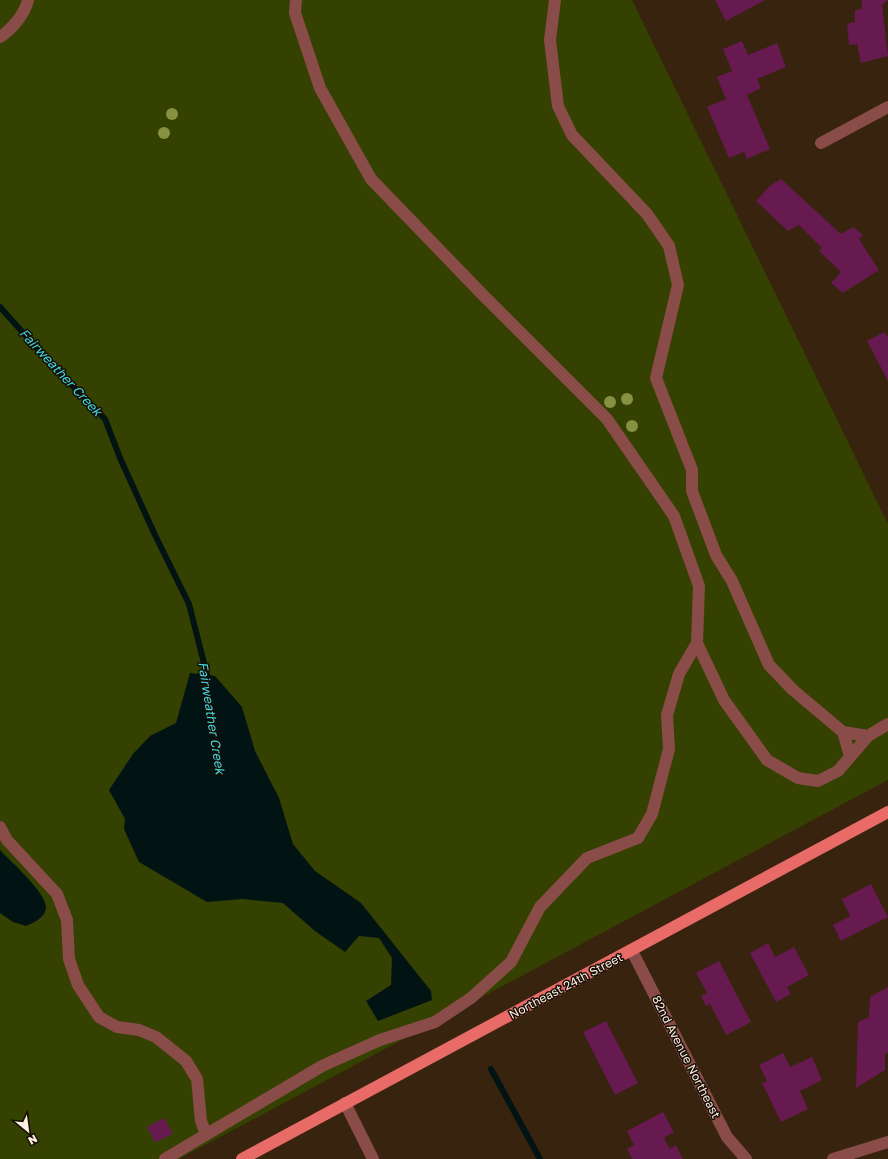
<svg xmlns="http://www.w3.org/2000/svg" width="888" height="1159" viewBox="0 0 888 1159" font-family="'Golos Text',sans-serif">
	<rect width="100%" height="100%" fill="#37230e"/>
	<path fill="#354100" d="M0 0H632L888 524V780L179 1159H0Z"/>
	<path fill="#021314" d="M190 673 215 676 242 707 255 751 279 798 293 844 315 871 361 903 431 991 432 1000 378 1021 366 1001 391 985 392 958 379 938 359 936 345 952 315 931 283 903 242 899 207 902 139 862 124 829 125 819 109 790 133 754 150 736 176 723Z
		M0 850C10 861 47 893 46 908 45 918 34 922 26 926L13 922 0 913Z"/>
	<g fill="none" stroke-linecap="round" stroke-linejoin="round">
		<path stroke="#021314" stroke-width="6" d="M0 307 52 365 105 419 120 458 155 535 189 604 209 683
			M491 1069 540 1159"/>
	</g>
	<path fill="#661a50" d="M715 0H765L726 21Z
		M862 0H888L882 5 888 56 861 63 857 44 849 45 847 24 855 22V10L862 9Z
		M742 41 748 55 777 43 786 67 757 79 761 88 747 95 770 149 747 159 744 152 729 158 707 107 726 99 717 77 732 71 723 49Z
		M781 179 841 234 853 227 863 235 859 239 879 270 843 293 831 283 841 272 819 251 822 248 799 225 788 231 756 201 770 186Z
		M884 332 888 337V381L867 341Z
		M871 884 888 917 841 941 833 925 850 916 842 899Z
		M768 943 775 957 794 947 809 975 787 987 791 994 776 1002 750 953Z
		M719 961 751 1022 726 1035 710 1004 706 1006 701 996 707 993 696 973Z
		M888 987V1053H885V1070L856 1088 858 1022 869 1017 870 997Z
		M606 1021 638 1083 615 1095 583 1032Z
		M783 1053 790 1067 812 1057 822 1080 800 1091 808 1109 781 1122 762 1083 767 1081 759 1065Z
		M663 1112 674 1132 664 1138 670 1149 676 1145 683 1159H632L627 1149 634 1145 627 1131Z
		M164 1118 173 1134 155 1142 147 1127Z"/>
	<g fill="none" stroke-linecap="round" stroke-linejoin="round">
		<path stroke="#894c49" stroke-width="12" d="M296 0 295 13 320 88 371 179 481 293 607 419 674 516 699 586 697 643 724 700 767 760 798 778 818 781 838 771 868 736 888 724
			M555 0 550 40 558 106 572 135 647 214 669 246 678 285 656 378 692 470V491L716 555 732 581 769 665 793 690 843 732 868 736
			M0 37C12 29 25 14 28 0
			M821 143 888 107
			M843 732 850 756
			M0 827 7 840 57 894 67 920 69 959 78 985 99 1017 117 1027 139 1030 156 1037 186 1061 197 1079 201 1121 206 1134
			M632 951 727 1137 746 1159
			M345 1103 373 1159
			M165 1159 322 1066 380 1040 435 1022 471 998 511 962 540 907 587 858 638 838 652 814 669 749 667 715 679 674 697 643
			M833 1159 888 1142"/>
		<path stroke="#e96b68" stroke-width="12" d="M242 1159 888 812"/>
	</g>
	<g fill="#889042">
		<circle cx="172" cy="114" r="6"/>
		<circle cx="164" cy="133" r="6"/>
		<circle cx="627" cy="399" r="6"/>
		<circle cx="610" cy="402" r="6"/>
		<circle cx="632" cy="426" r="6"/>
	</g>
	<g text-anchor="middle" stroke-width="3" stroke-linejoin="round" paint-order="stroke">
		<g font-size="12" fill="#fdefe3" stroke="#170e06">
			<text transform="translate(566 986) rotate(-28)" y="4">Northeast 24th Street</text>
			<text transform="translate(686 1057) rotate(63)" y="4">82nd Avenue Northeast</text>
		</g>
		<g font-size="13" font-style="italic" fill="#3dd7df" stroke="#170e06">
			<text transform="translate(61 372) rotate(47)" y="5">Fairweather Creek</text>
			<text transform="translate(212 718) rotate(81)" y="5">Fairweather Creek</text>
		</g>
	</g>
	<g transform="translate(28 1131) rotate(151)" stroke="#170e06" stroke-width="3" paint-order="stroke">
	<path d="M0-3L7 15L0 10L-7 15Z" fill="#fdefe3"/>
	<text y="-6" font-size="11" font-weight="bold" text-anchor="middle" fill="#fdefe3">N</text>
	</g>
</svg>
